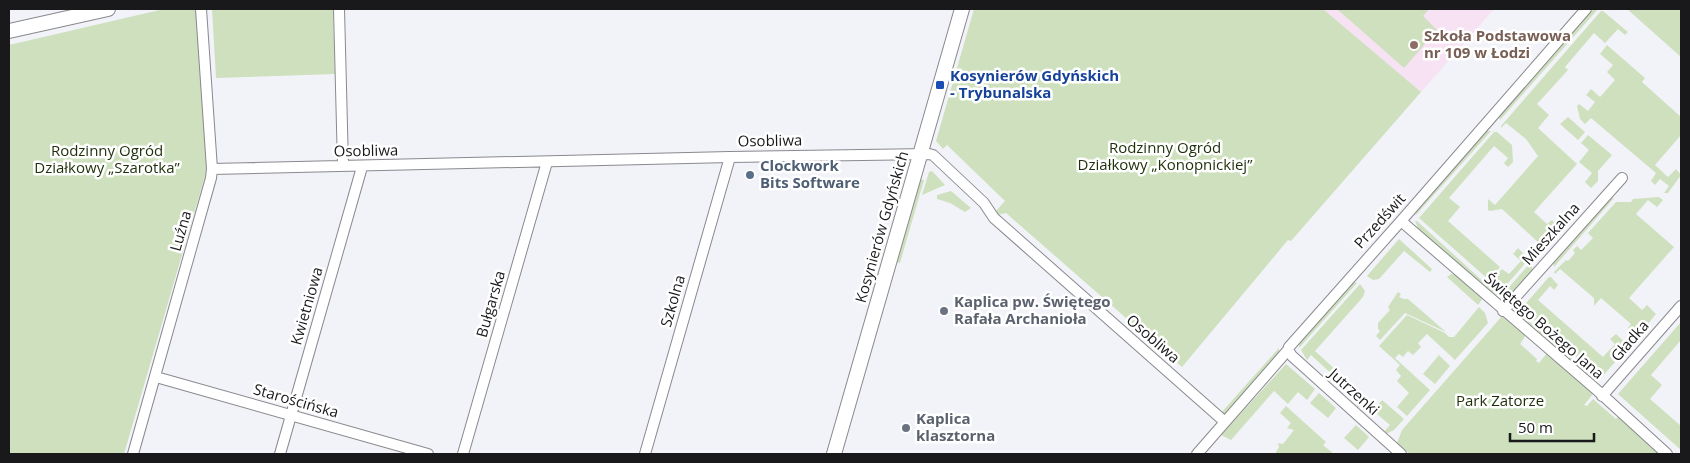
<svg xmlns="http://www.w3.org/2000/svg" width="1690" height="463" viewBox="0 0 1690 463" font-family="'Open Sans',sans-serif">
	<rect width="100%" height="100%" fill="#f2f3f9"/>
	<path fill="#f6e2f2" d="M1323 9H1494L1421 92Z"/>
	<path fill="#cee0bd" d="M164 9H197L207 169 124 454H9V45Z
		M212 9H333L335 74 216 78Z
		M974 9H1323L1421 92 1291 241 1288 240 1182 367 1006 213 997 215 996 211 1005 201 947 145 943 149 936 141Z
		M1337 9H1429L1423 16 1437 30 1404 68Z
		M1593 9H1598L1500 120 1499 115Z
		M1627 9H1681V57Z
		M1601 11H1603L1628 32 1625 35 1618 29 1605 43 1594 33 1565 67 1568 70 1537 104 1549 115 1538 128 1577 164 1534 212 1547 224 1552 220 1558 226 1533 254 1540 244 1502 209 1490 211 1488 210V199L1495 205 1538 156 1526 139 1506 123 1501 128V126Z
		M1607 45 1645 78 1642 82 1681 117V135L1655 165 1668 177 1676 169 1681 175 1668 193H1664L1669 186 1660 179 1655 185 1651 181 1656 173 1591 118 1585 124 1580 119 1577 106 1579 104 1588 111 1595 102 1586 95 1591 89 1600 97 1615 80 1607 72 1613 65 1600 54Z
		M1568 117 1585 132 1578 140 1560 124Z
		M1487 131H1491L1415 216 1417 210Z
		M1494 132H1497L1512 145 1513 162 1508 167 1504 163 1508 158 1494 146 1449 198 1460 207 1448 221 1500 267 1489 280 1419 218Z
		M1588 135 1612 155 1598 171V181L1591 188 1585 182 1592 173 1579 162 1589 150 1581 143Z
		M932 171 945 185 922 195 929 172Z
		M919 179 924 180 900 263 895 262Z
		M951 191 971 208 965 212 950 203 937 199V195Z
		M1659 197 1663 200 1657 207 1648 200 1636 214 1674 247 1629 298 1642 310 1647 305 1656 314 1634 341V330L1628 328 1631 324 1601 298 1594 306V298L1560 269 1555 274 1554 272 1566 260 1568 261 1575 253 1573 250 1577 246 1581 250 1593 238 1588 233 1616 202H1631L1633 199Z
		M1614 198 1554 267 1553 262 1610 199Z
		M1415 221H1417L1498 295 1494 294 1484 286 1424 234 1418 228Z
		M1399 239 1432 269 1430 272 1404 251 1379 279 1373 280 1367 276Z
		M1518 248 1529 259 1501 291 1490 282 1502 269 1509 274 1521 261 1513 254Z
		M1531 262 1533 271 1511 294 1507 296 1503 294Z
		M1451 274H1457L1483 298 1478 305 1447 277Z
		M1549 277H1551L1558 285 1554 290 1550 286 1538 300 1603 357 1615 344 1610 339 1616 334 1629 346 1601 378 1521 309Z
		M1354 282 1357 283 1299 348V343Z
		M1360 284 1365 291 1363 297 1315 351 1350 383 1346 387 1311 355 1307 360 1301 350Z
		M1398 292 1401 294 1399 297 1404 299H1408L1446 332 1405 313 1380 340 1376 336 1380 331 1378 329V323L1390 310 1388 307Z
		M1479 307 1485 313 1488 323 1455 360 1427 334 1418 343 1421 347 1413 355 1408 351 1403 357 1399 354 1395 358 1430 390 1407 416 1397 407 1409 393 1397 381 1401 376 1396 370 1400 365 1379 346 1407 315 1445 333 1449 337H1454Z
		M1518 312 1598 381 1592 380 1525 322Z
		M1503 315 1526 335 1520 344 1537 359 1536 361 1539 363 1547 353 1593 394 1584 405 1587 406 1593 399 1616 419 1619 416 1661 454H1410L1397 443 1402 430Z
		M1681 322V340L1651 375 1662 385 1650 399 1681 426V450L1618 394Z
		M1279 348V352L1281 354 1226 414H1220Z
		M1439 355 1450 366 1435 384 1423 374Z
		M1286 364 1315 389 1307 400 1298 392 1288 404 1274 391 1231 440 1221 435Z
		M1319 393 1336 408 1328 418 1310 403Z
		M1364 396 1377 406 1382 400 1404 419 1394 430 1386 434 1384 432 1390 425 1363 402 1359 407H1357V404Z
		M1286 406 1326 442 1323 445 1334 454H1275L1279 447 1278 443 1283 444 1294 430 1287 428 1291 423 1280 413Z
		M1356 425 1369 437 1358 450 1344 438Z"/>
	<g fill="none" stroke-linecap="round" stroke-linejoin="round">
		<defs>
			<path id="street" d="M339 9 343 166
				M212 169 730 157 929 154 933 155 984 203 994 218 1225 422
				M1401 221 1598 391 1667 454
				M1503 311 1622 178
				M1288 350 1292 356 1401 454
				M156 377 428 454
				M1602 396 1681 306
				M133 454 211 178 212 169 201 9
				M280 454 362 167
				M463 454 547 162
				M645 454 730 157
				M1197 454 1288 350 1289 347 1401 221 1586 9"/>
			<path id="secondary" d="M9 31 108 9
				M834 454 962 9"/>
		</defs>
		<use href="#street" stroke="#89898e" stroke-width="12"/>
		<use href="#secondary" stroke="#89898e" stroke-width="16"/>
		<use href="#street" stroke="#fff" stroke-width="10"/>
		<use href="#secondary" stroke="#fff" stroke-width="14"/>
	</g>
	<circle fill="#8d6e63" stroke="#fff" stroke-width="2" cx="1414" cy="45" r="5"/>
	<rect fill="#1a4fb4" stroke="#fff" stroke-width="2" x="935" y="80" width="10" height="10" rx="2.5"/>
	<circle fill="#5c6f8a" stroke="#fff" stroke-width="2" cx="750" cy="175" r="5"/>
	<g fill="#6b7280" stroke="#fff" stroke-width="2">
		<circle cx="944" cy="311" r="5"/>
		<circle cx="906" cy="428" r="5"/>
	</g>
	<g text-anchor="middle" stroke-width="5" stroke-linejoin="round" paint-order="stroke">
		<g font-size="15" font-weight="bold" fill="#785e54" stroke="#fff" text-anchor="start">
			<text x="1424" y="41">Szkoła Podstawowa<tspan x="1424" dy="17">nr 109 w Łodzi</tspan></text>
		</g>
		<g font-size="15" font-weight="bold" fill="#164399" stroke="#fff" text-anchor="start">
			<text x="950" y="81">Kosynierów Gdyńskich<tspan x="950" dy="17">- Trybunalska</tspan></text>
		</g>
		<g font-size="15" fill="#19191b" stroke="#fff">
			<text transform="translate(770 141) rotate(-1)" y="5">Osobliwa</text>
			<text transform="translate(366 151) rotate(-1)" y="5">Osobliwa</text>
			<text transform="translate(1380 221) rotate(-48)" y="5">Przedświt</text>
			<text transform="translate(882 227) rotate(-74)" y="5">Kosynierów Gdyńskich</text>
			<text transform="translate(181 231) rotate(-74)" y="5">Luźna</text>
			<text transform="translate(1551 234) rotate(-48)" y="5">Mieszkalna</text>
			<text transform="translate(673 301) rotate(-74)" y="5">Szkolna</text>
			<text transform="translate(491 304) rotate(-74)" y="5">Bułgarska</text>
			<text transform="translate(307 306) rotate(-74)" y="5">Kwietniowa</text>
			<text transform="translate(1544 326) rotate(41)" y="5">Świętego Bożego Jana</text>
			<text transform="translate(1153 339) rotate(41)" y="5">Osobliwa</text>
			<text transform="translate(1630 341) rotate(-49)" y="5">Gładka</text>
			<text transform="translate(1354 392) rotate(42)" y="5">Jutrzenki</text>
			<text transform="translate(296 401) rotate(16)" y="5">Starościńska</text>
		</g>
		<g font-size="15" fill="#1f2f0a" stroke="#fff">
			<text x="1165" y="153">Rodzinny Ogród<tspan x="1165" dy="17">Działkowy „Konopnickiej”</tspan></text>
			<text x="107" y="156">Rodzinny Ogród<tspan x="107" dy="17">Działkowy „Szarotka”</tspan></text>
			<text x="1500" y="406">Park Zatorze</text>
		</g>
		<g font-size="15" font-weight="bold" fill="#4e5e75" stroke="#fff" text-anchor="start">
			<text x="760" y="171">Clockwork<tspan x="760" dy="17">Bits Software</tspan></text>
		</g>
		<g font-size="15" font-weight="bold" fill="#5b616d" stroke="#fff" text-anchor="start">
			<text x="954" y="307">Kaplica pw. Świętego<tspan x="954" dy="17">Rafała Archanioła</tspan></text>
			<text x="916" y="424">Kaplica<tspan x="916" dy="17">klasztorna</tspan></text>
		</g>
	</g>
	<rect width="1690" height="463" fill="none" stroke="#19191b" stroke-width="20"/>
	<path d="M1510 433v8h84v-8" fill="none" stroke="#19191b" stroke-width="2.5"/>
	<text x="1518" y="433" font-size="15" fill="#19191b" stroke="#ffffff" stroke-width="4" paint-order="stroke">50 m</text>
</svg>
